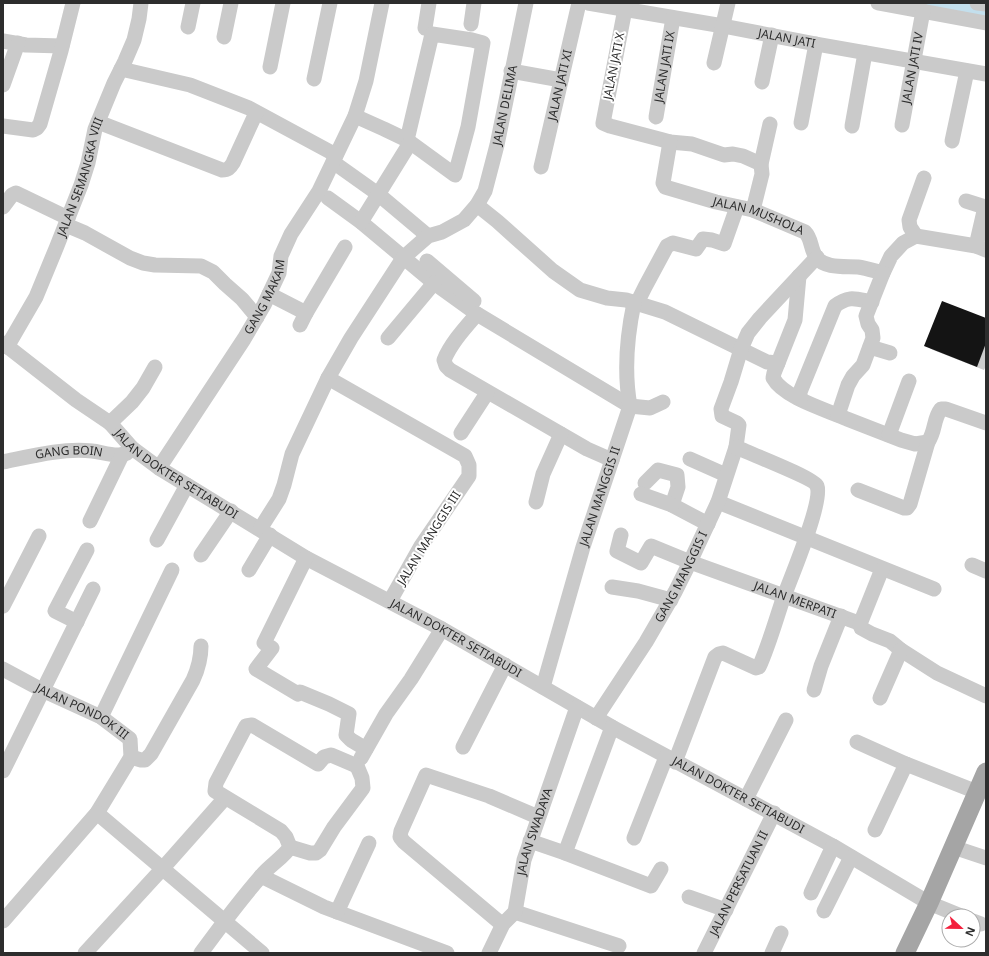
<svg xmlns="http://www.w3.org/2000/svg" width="989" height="956" viewBox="0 0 989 956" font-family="'Noto Sans',sans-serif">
	<rect width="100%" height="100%" fill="#fff"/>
	<path fill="#0003" d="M986 319V366L984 370 933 350 926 346Z"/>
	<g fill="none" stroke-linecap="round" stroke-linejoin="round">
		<path stroke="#c3dfed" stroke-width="22" d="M934 3 986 13"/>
	</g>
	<path fill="#141414" d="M942 301 986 318V343L977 367 924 346Z"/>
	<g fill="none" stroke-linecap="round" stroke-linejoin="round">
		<g stroke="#cacaca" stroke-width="15">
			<path id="s1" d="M588 3 723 26 816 44 986 74"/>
			<path d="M878 3 986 23"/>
			<path d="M977 3 986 4"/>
			<path d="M625 9 603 123 610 126 663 140 670 142 692 144 724 155 733 154 743 156 761 164"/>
			<path d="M471 24 474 3"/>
			<path d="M188 27 193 3"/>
			<path d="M425 28 429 3"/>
			<path d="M224 37 231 3"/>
			<path d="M3 41 26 45 62 46"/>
			<path d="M714 63 728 3"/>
			<path d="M270 67 283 3"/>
			<path d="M121 69 190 85 249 108 336 155"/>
			<path d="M511 71 561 80"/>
			<path d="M314 79 330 3"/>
			<path d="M762 82 772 35"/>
			<path d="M3 85 18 43"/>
			<path d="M355 116 384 129 407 140 455 175 468 127 483 43 472 40 432 34 407 140"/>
			<path id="s2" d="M656 117 673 18"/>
			<path d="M98 122 222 170C228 170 230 168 233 163L256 113"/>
			<path d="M801 123 816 44"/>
			<path id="s3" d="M902 125 923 11"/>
			<path d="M3 126 33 130 37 128 40 124 61 51 73 3"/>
			<path d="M852 126 865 53"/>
			<path d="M952 141 967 71"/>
			<path id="s4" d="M670 142 663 183 665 187 716 202 753 210 805 232C812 239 810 248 816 257 825 269 845 266 858 267 866 268 875 271 883 273L891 256 903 243 916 236 976 246 986 250"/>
			<path d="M333 162 378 194 428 236"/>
			<path id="s5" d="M541 167 579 3"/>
			<path d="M328 198 361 222 434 283 477 314 630 406 650 408 663 402"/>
			<path d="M966 201 985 207 976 246"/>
			<path d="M477 205 497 221 553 271 580 290 607 298 626 300 665 312 767 362 778 363"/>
			<path d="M3 207 12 195 16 193 68 218"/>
			<path d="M753 210 762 174 761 164 770 124"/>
			<path d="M361 222 410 143"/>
			<path d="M66 225 85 233 130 258 143 263 155 265 201 266 213 272 225 284 242 299 257 317"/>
			<path d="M916 236 910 227 909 220 924 178"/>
			<path d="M427 261 474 301"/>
			<path d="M799 276 795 320 774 373 773 378C784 398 827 410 847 419 865 426 883 433 901 440L915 444 928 442"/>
			<path d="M269 294 306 313"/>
			<path d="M637 303 645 287 667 246 673 243 696 249 703 239 712 240 724 244 737 207"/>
			<path d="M477 314C465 328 451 343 444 360L446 366 450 370 587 449 612 460"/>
			<path d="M300 325 306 313 345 247"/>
			<path d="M388 338 434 283"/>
			<path id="s6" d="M3 343 76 400 110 423 132 448 159 468 306 558 442 629 612 727 833 846 929 903 961 916"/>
			<path id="s7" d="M7 347 36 297 57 246 81 185 88 163 95 129 114 83 125 61 134 40 139 19 141 3"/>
			<path d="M870 347 890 353"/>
			<path d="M328 378 465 456 469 465V476L421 546 390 601"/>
			<path d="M800 399V392L835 306C849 295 856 299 872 302"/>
			<path d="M838 415 848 385 853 376 863 365 873 338 872 330 868 324 866 316 883 273"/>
			<path d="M110 423 132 402 143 388 155 367"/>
			<path d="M461 433 487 393"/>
			<path d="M889 435 909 381"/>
			<path d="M690 459 726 475"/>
			<path id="s8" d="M3 462C32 456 62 448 92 451 104 452 124 461 132 448"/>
			<path id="s9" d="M159 468 244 339 264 305 279 273 281 256 291 234 319 191 355 116 366 81 382 3"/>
			<path d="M645 483 658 470 677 475 678 487 672 505 708 524"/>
			<path d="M858 490 904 508H907L910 504 928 442C936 430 933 419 941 409H946L986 423"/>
			<path d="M641 494 672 505"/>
			<path d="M536 502 543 474 561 434"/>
			<path d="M718 502 934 589"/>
			<path d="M90 521 122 455"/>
			<path id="s10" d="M260 529 279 499 284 485 292 454 328 378 351 338 403 258 428 236 442 232 464 220 477 205 485 191 497 145 526 3"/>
			<path id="s11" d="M621 535 617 551 641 563 651 546 690 562 856 622 860 624 861 628 872 634 890 641 901 650 937 673 986 696"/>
			<path d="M157 540 187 485"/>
			<path d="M201 555 231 511"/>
			<path d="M306 558 264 643 272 648 256 669 298 694 300 692 329 704 349 714 346 735 351 740 366 749"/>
			<path d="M972 565 986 571"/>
			<path d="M249 570 270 535"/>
			<path d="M612 587 638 591 671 600"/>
			<path d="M3 606 39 536"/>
			<path d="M77 622 55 611 87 550"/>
			<path d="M860 624 882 569"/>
			<path id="s12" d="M3 669 42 690 101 717 130 739 131 757 97 813 3 921"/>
			<path id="s13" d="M543 687 583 547 630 406C624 373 627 336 634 303"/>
			<path d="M814 690 821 666 841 616"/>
			<path d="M880 698 901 650"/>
			<path d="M101 717 172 570"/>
			<path id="s14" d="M596 718 646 642 675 592 690 562 718 502 736 447 739 425 737 423 722 416 721 409 731 382 741 349 748 333 760 318 817 257"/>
			<path d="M857 742 906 764 977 792"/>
			<path d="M463 747 505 665"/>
			<path d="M131 757 141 760H145L151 754 193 680C198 669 201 658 201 646"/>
			<path d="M361 758 386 714 411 679 442 629"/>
			<path d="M675 762 715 657 719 654 723 653 756 668 759 667C769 645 776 619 784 596 791 578 823 501 817 486 814 478 748 453 736 447"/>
			<path d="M3 771 93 589"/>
			<path d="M746 799 786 720"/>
			<path d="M97 813 262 953"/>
			<path d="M875 830 906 764"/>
			<path d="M634 838 666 757"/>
			<path d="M530 841 565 853 651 886 661 869"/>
			<path d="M290 847 310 853H316L320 850 334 827 363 788 362 778 357 766"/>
			<path d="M953 847 986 858"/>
			<path d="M565 853 612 727"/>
			<path d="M261 876 324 907 447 953"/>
			<path d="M811 893 833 846"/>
			<path d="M689 897 726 910"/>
			<path d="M824 911 851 857"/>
			<path d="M337 912 369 843"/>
			<path d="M515 912 619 946"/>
			<path d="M973 921 981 924"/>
			<path d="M503 924 498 921 404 842 400 837 401 831 426 775 489 796 538 817"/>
			<path d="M85 953 163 868 225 798"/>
			<path d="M201 953C220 927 240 900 262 875 269 866 285 856 290 847L286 837 281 831 215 791 216 783 246 726 252 725 318 764 324 757 331 755 357 766"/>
			<path id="s15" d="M489 953 503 924 515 912 524 860 577 707"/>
			<path id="s16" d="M704 953 774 813"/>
			<path d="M772 953 781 933"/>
		</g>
		<path stroke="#a5a5a5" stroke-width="19" d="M905 953 929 903 986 772"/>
	</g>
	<g text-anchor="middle" stroke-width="4" stroke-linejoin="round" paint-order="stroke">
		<g font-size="12" fill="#2d2d2d" stroke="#fff">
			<text dy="4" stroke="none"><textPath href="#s1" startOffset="202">JALAN JATI</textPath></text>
			<text transform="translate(614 66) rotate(-79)" y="4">JALAN JATI X</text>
			<text dy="4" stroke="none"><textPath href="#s2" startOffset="51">JALAN JATI IX</textPath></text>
			<text dy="4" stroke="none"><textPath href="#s3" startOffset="58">JALAN JATI IV</textPath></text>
			<text dy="4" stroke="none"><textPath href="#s5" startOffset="84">JALAN JATI XI</textPath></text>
			<text dy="4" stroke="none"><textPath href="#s10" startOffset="505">JALAN DELIMA</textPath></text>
			<text dy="4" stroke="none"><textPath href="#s7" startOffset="186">JALAN SEMANGKA VIII</textPath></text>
			<text dy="4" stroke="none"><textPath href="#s4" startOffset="144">JALAN MUSHOLA</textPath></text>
			<text dy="4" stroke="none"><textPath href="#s9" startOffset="202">GANG MAKAM</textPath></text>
			<text dy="4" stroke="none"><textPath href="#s8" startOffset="67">GANG BOIN</textPath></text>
			<text dy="4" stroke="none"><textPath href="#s6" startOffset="218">JALAN DOKTER SETIABUDI</textPath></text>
			<text dy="4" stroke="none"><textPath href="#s13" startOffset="199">JALAN MANGGIS II</textPath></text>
			<text transform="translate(429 538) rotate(-58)" y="4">JALAN MANGGIS III</text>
			<text dy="4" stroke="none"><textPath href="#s14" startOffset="165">GANG MANGGIS I</textPath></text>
			<text dy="4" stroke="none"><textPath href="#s11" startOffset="217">JALAN MERPATI</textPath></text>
			<text dy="4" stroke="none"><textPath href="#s6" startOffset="543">JALAN DOKTER SETIABUDI</textPath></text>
			<text dy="4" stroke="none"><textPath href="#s12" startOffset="90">JALAN PONDOK III</textPath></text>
			<text dy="4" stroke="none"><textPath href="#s6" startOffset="866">JALAN DOKTER SETIABUDI</textPath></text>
			<text dy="4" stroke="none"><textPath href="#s15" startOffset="132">JALAN SWADAYA</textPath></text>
			<text dy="4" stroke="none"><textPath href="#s16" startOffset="78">JALAN PERSATUAN II</textPath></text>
		</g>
	</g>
	<rect width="989" height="956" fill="none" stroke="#2d2d2d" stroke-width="8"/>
	<g transform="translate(961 928) rotate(112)"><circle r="19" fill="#ffffff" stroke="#ababab"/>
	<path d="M0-3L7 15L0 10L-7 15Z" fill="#f31f3c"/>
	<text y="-6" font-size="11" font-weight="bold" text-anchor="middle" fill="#2d2d2d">N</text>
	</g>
</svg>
